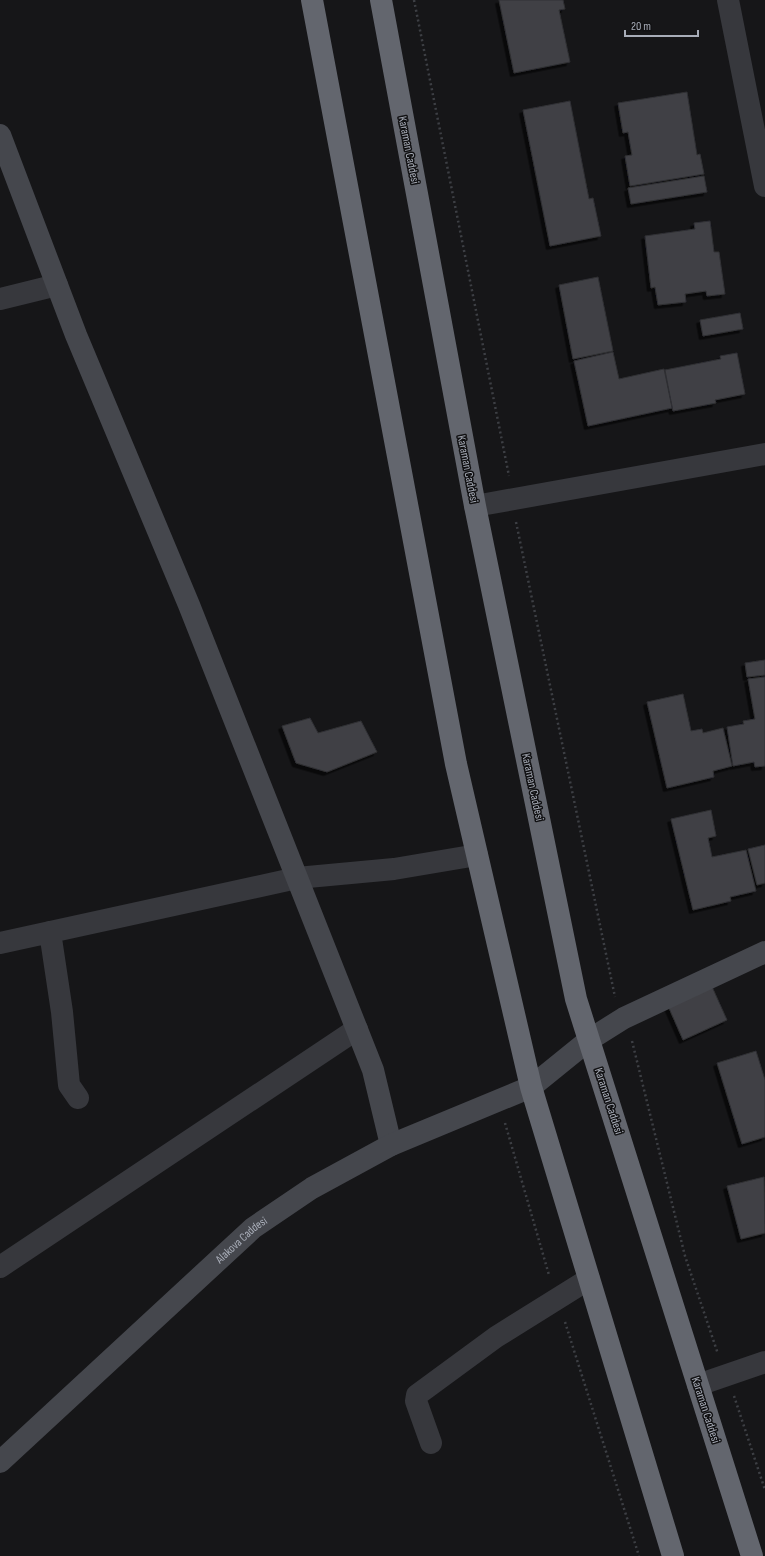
<svg xmlns="http://www.w3.org/2000/svg" width="765" height="1556" viewBox="0 0 765 1556" font-family="'Sofia Sans Condensed',sans-serif">
	<defs>
		<filter id="shadow"><feDropShadow dx="-3.5" dy="3.5" stdDeviation="0" flood-color="#0009"/></filter>
	</defs>
	<rect width="100%" height="100%" fill="#161618"/>
	<path fill="#404145" stroke="#303034" filter="url(#shadow)" d="M499 0H563L565 9 559 10 570 62 514 73Z
		M687 92 697 155 700 154 704 174 630 186 625 156 632 155 628 132 623 133 618 103Z
		M570 101 589 199 593 198 601 236 550 246 523 110Z
		M704 176 707 192 631 204 628 188Z
		M710 221 714 252H719L725 294 707 296 706 291 685 294 686 302 658 305 655 287 651 288 645 236 695 229 694 223Z
		M598 277 613 351 573 359 559 285Z
		M740 313 743 329 703 336 700 320Z
		M613 352 619 379 664 369 672 408 588 426 574 361Z
		M737 353 745 394 715 400 716 403 673 411 665 370 721 359 720 356Z
		M765 660V675L747 677 745 663Z
		M765 677V766L755 767 754 762 733 766 727 727 744 724 743 721 755 719 748 679Z
		M683 694 691 731 702 729 703 733 723 728 732 766 713 771 714 777 667 788 647 702Z
		M310 718 318 733 361 721 377 752 327 772 296 763 282 726Z
		M711 810 716 836 708 838 712 857 746 850 756 891 730 897 731 901 693 910 671 819Z
		M765 845V883L757 885 748 849Z
		M709 980 727 1020 683 1040 665 999Z
		M756 1051 765 1080V1137L742 1144 717 1063Z
		M764 1177 765 1233 741 1239 727 1186Z"/>
	<g fill="none" stroke-linecap="round" stroke-linejoin="round">
		<path stroke="#3d3f44" stroke-width="2.5" stroke-dasharray="2 3" stroke-linecap="butt" d="M414 0 509 476
			M516 522 615 997
			M632 1041 685 1256 718 1354
			M505 1123 549 1275
			M565 1322 639 1556
			M734 1396 765 1490"/>
		<path stroke="#37383d" stroke-width="22" d="M728 0 765 186
			M0 299 57 285
			M475 506 765 454
			M50 932 62 1012 69 1085 78 1098
			M0 943 297 878 394 869 477 855
			M0 1267 357 1029
			M698 1385 765 1362
			M431 1443 416 1401 417 1395 496 1337 589 1279"/>
		<g stroke="#45474d" stroke-width="22">
			<path d="M0 135 76 335 189 605 373 1070 391 1145"/>
			<path id="s1" d="M0 1462 253 1228 312 1188 391 1145 531 1087 589 1040 624 1018 765 952"/>
		</g>
		<path stroke="#63666e" stroke-width="22" d="M312 0 456 764 531 1087 673 1556
			M381 0 475 506 576 999 752 1556"/>
	</g>
	<g text-anchor="middle" stroke-width="3" stroke-linejoin="round" paint-order="stroke">
		<g font-size="12" fill="#a8adb8" stroke="#111113">
			<text transform="translate(409 150) rotate(79)" y="4">Karaman Caddesi</text>
			<text transform="translate(468 469) rotate(79)" y="4">Karaman Caddesi</text>
			<text transform="translate(533 787) rotate(78)" y="4">Karaman Caddesi</text>
			<text transform="translate(609 1101) rotate(72)" y="4">Karaman Caddesi</text>
			<text dy="4" stroke="none"><textPath href="#s1" startOffset="328">Alakova Caddesi</textPath></text>
			<text transform="translate(706 1410) rotate(72)" y="4">Karaman Caddesi</text>
		</g>
	</g>
	<path d="M625 30v6h73v-6" fill="none" stroke="#a8adb8" stroke-width="2"/>
	<text x="631" y="30" font-size="12" fill="#a8adb8" stroke="#111113" stroke-width="3" paint-order="stroke">20 m</text>
</svg>
